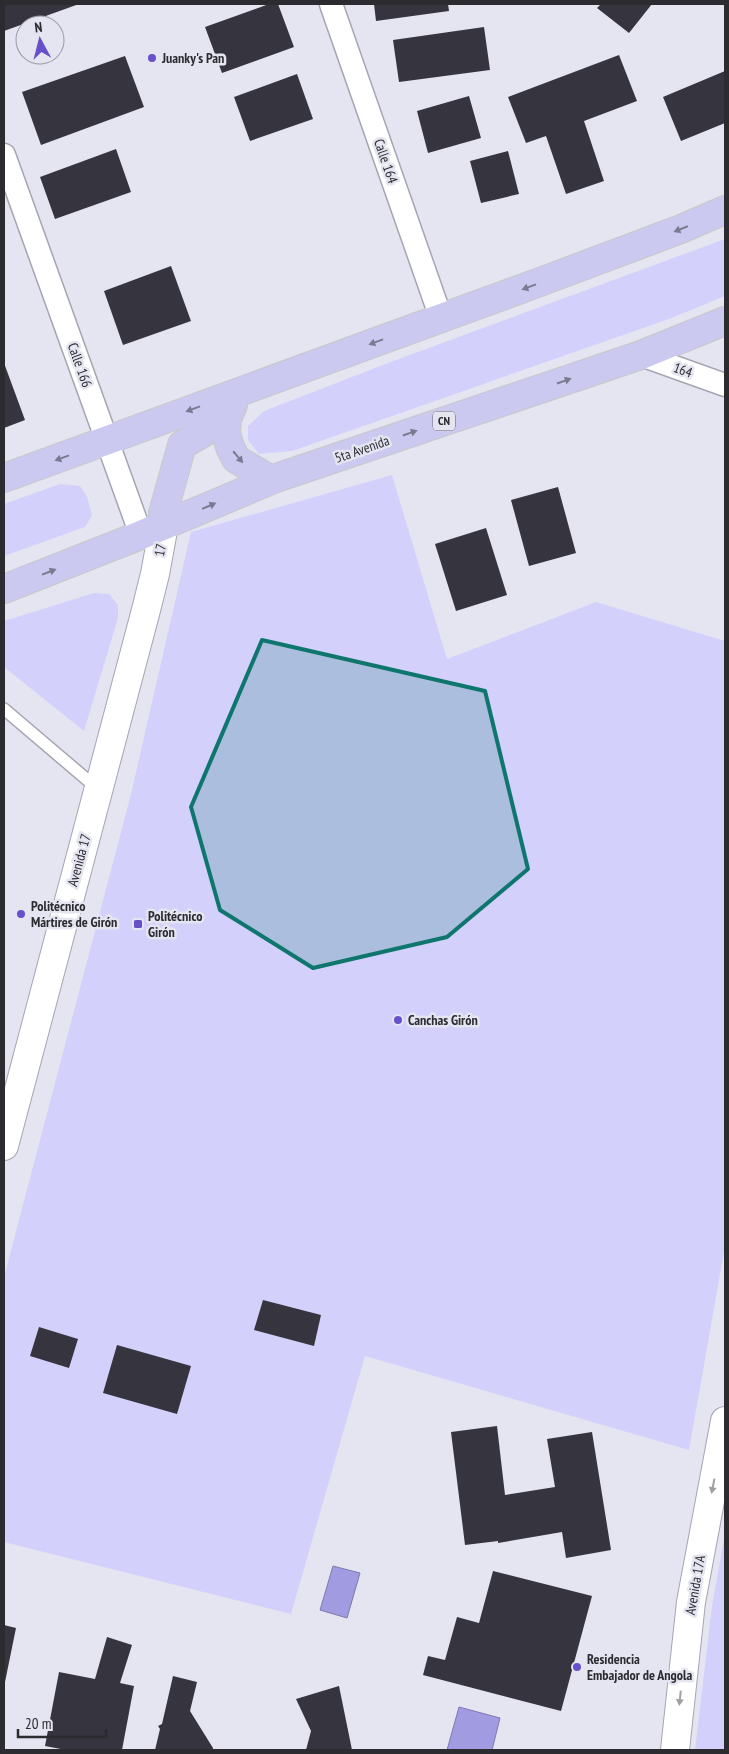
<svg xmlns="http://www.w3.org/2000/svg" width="729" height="1754" viewBox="0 0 729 1754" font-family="'PT Sans Narrow',sans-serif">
	<rect width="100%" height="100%" fill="#e5e5f2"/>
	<path fill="#d3d0fb" d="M725 239V296L669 319 292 451 259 454 248 440V426L264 411 388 363Z
		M392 475 447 659 596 602 725 641V1246L689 1450 365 1356 291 1614 4 1542V1277L131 794 191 532Z
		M60 484 80 486 87 497 92 515 85 527 4 556V504Z
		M94 593 109 594 118 605V618L84 731 4 667V621Z
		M725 1533V1750H695L712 1606Z"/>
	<path fill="#a19be2" stroke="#7e79ad" d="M333 1566 360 1573 347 1618 320 1610Z
		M459 1707 500 1718 492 1750H447Z"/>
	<path fill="#35343f" d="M4 4H79L4 31Z
		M269 4H278L294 47 222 73 205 27Z
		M374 4H448L449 11 376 21Z
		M601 4H652L629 33 597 8Z
		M484 27 490 70 399 82 393 40Z
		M619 55 637 101 584 121 604 181 566 194 546 136 526 143 508 97Z
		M125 56 144 107 41 145 22 92Z
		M725 71V123L681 141 663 97Z
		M297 74 313 119 250 141 234 97Z
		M469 96 481 138 428 153 417 111Z
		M116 149 131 192 55 219 40 177Z
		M508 151 519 194 481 203 470 161Z
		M171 266 191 321 123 345 104 291Z
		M4 363 25 420 4 428Z
		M558 487 576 553 529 566 511 500Z
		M486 528 507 595 456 611 435 544Z
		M263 1300 321 1315 314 1346 254 1330Z
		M39 1327 78 1339 69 1368 30 1356Z
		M117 1345 191 1366 177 1414 103 1393Z
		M497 1426 505 1495 555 1487 547 1439 592 1432 611 1550 566 1558 562 1532 498 1543V1541L465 1545 451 1432Z
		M493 1571 592 1596 561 1711 423 1675 428 1656 445 1660 457 1617 479 1623Z
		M4 1625 16 1628 5 1682H4Z
		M107 1637 132 1645 120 1683 134 1686 122 1750H66L45 1746 59 1672 95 1679Z
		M173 1676 197 1682 190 1711 213 1748V1750H155L160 1729 158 1726 162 1724Z
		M339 1686 352 1750H306L311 1731 296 1699Z"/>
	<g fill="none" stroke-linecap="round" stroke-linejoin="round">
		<defs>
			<path id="lane" d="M4 709 98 789"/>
			<path id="street" d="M331 4 441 318
				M4 155 141 535
				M641 355 725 385"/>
			<path id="secondary" d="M4 1146 146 610 155 574 164 525
				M675 1750 691 1602 725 1421"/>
			<path id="highway" d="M233 405 227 419 226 433 230 447 236 459 271 480
				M4 478 540 282 681 229 725 210
				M164 525 163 513 182 445 227 419
				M4 589 141 535 276 478 641 355 725 321"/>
		</defs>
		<use href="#lane" stroke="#a5a4b1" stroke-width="14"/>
		<use href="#street" stroke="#a5a4b1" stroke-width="25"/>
		<use href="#secondary" stroke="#a5a4b1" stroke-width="30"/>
		<use href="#highway" stroke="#c8c8c9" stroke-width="30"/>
		<use href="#lane" stroke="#fff" stroke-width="11"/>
		<use href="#street" stroke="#fff" stroke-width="22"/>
		<use href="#secondary" stroke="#fff" stroke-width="28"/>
		<use href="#highway" stroke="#cbc9f0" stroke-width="28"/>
	</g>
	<defs><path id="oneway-solid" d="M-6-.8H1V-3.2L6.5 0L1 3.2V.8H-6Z" transform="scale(1.25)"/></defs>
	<g fill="#7b7a90">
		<use href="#oneway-solid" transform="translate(681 229) rotate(158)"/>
		<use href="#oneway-solid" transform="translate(529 287) rotate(160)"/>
		<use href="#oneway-solid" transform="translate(376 342) rotate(160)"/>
		<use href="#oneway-solid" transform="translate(564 381) rotate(-19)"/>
		<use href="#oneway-solid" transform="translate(193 409) rotate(160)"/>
		<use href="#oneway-solid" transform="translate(410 433) rotate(-19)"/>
		<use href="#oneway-solid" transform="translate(238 457) rotate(50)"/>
		<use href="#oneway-solid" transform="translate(62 458) rotate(160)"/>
		<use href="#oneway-solid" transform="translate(209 506) rotate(-23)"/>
		<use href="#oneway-solid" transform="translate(49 572) rotate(-21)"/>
	</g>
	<g fill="#a0a0a2">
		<use href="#oneway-solid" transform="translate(713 1486) rotate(101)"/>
		<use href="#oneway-solid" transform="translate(680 1698) rotate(96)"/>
	</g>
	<path fill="#0f766e" fill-opacity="0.2" stroke="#0f766e" stroke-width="4" stroke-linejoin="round" d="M262 640 485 691 528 869 447 937 313 968 220 910 191 807Z"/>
	<g fill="#6750c9" stroke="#e5e5f2" stroke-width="2">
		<circle cx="152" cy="58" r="5"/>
		<circle cx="21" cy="914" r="5"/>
		<rect x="133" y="919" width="10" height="10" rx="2.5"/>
		<circle cx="398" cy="1020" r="5"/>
		<circle cx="577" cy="1667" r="5"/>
	</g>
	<g text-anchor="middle" stroke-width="5" stroke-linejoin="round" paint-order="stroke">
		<rect fill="#e5e5f2" stroke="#63636a" stroke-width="1" x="433" y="411.5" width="22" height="19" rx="4"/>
		<g font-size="12" font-weight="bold" fill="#2b2b30">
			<text x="444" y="425">CN</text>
		</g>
		<g font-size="14" font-weight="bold" fill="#2b2b30" stroke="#e5e5f2" text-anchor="start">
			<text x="162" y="63">Juanky's Pan</text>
			<text x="31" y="911">Politécnico<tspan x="31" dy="16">Mártires de Girón</tspan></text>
			<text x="148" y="921">Politécnico<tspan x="148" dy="16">Girón</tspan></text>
			<text x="408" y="1025">Canchas Girón</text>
			<text x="587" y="1664">Residencia<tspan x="587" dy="16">Embajador de Angola</tspan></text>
		</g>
		<g font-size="14" fill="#2b2b30" stroke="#e5e5f2">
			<text transform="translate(386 161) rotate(71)" y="5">Calle 164</text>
			<text transform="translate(80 365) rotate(70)" y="5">Calle 166</text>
			<text transform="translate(683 370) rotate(20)" y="5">164</text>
			<text transform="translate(362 449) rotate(-19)" y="5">5ta Avenida</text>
			<text transform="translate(160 550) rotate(-80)" y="5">17</text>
			<text transform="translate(79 860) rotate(-75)" y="5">Avenida 17</text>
			<text transform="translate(695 1585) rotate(-80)" y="5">Avenida 17A</text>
		</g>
	</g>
	<rect width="729" height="1754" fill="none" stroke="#2b2b30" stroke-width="10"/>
	<g transform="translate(40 40) rotate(353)"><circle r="24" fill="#e5e5f2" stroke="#9b9ba4"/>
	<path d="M0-4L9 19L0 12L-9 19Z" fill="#6750c9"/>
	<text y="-8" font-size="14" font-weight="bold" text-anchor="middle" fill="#2b2b30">N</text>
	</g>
	<path d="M18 1729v8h88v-8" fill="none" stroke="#2b2b30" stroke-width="2.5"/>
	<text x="25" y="1729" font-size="15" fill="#2b2b30" stroke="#e5e5f2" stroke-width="4" paint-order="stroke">20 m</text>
</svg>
